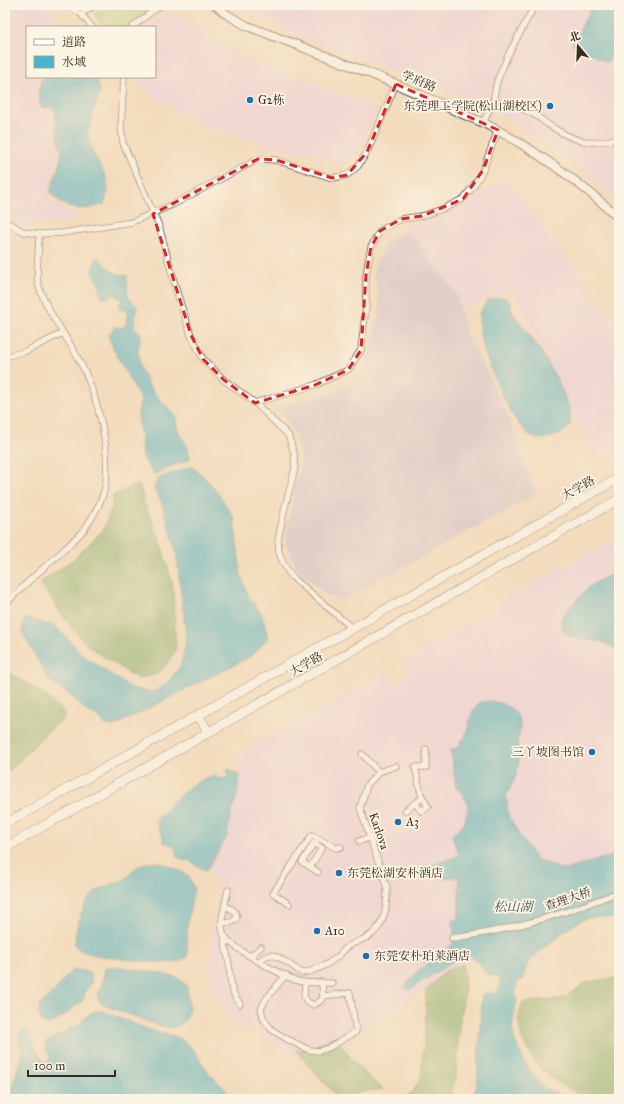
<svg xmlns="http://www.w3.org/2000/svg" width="624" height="1104" viewBox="0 0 624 1104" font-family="'IM FELL Great Primer','Noto Serif SC',serif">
	<rect width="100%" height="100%" fill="#fcf5e5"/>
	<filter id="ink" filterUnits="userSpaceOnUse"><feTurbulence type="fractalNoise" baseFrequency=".025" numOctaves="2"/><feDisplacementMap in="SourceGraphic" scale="8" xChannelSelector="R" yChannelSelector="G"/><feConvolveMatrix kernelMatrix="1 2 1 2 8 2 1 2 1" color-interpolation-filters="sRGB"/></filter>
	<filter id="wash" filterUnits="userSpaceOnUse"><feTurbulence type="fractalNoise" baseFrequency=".012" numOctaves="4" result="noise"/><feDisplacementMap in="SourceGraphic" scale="16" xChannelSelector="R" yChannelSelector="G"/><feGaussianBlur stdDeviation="0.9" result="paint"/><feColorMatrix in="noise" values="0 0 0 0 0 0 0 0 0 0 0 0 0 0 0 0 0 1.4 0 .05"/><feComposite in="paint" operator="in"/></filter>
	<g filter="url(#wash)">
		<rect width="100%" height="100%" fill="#f3dcbd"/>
		<path fill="#edd1e9" d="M5 5H47L55 11 54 27H27V77H41L36 90 39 108 51 111 55 129 60 157 51 178 49 193 55 202 67 210 77 212V220L42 224 29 221 27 227 25 228 18 225V222L20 217 5 209Z
			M231 5H619V200L594 178 542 141 503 116 458 95 314 41 248 14Z
			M169 9 210 38 247 60 310 82 377 110 360 151 345 164 333 162 315 153 276 148 257 140 238 136 200 124 153 97 135 77H155V27H147Z
			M508 179 619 328V449L596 461 513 289 467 309 407 229Z
			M619 536V907L554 929 520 946 468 961 453 966 425 990 384 1015 331 1055 310 1058 294 1054 236 1024 228 1017 222 1009 213 993 211 986 209 974 210 962 219 886 208 868 227 837 229 821 237 795 239 782 240 775 236 761 249 749 256 744 286 729 344 696 361 689 372 679 387 672 396 684 408 669 401 662 448 635 496 611 508 598 596 549 609 543Z"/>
		<path fill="#ccbfd4" d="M407 229 456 293 466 331 505 409 537 494 343 600 327 596 297 568 285 542 288 520 301 461 295 433 277 406 329 394 364 374 380 306 373 270 387 241Z"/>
		<path fill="#a4ce7a" stroke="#707c4c" d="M107 5H155L130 27H104L94 14Z"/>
		<path fill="#83b16a" stroke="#5f6e44" d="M139 484 147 511 159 536 173 587 176 650 160 673 138 679 88 646 68 623 40 583 75 558 103 530 112 508 113 495Z
			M5 670C27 683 50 696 66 716L45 734 13 768 5 773Z
			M463 964 465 992 460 1017 456 1077 450 1099H403L413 1092 421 1077 425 1030 426 990 445 971Z
			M619 977V1099H592L576 1093 554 1080 539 1067 522 1040 518 1019 522 1003 564 998 587 982Z
			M335 1037C349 1057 364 1074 383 1089L354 1093 348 1098 349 1099H339L302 1058 296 1050 317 1045Z"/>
		<path fill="#4bb4c9" stroke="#436f74" d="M593 5H619V42L607 62 572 44Z
			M49 77H95L100 90 87 133 91 148 106 177 108 190 104 204C81 212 66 211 50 192 53 180 59 170 61 158 63 150 58 142 57 133 57 123 57 119 54 108L41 107 38 93 41 80Z
			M97 256 113 272 127 276 128 296 137 307 134 326 141 334 138 349 140 368 149 386 161 401 175 415 179 433 188 447 190 459 154 474 143 458 138 414 141 400 116 354 108 336 115 327 123 328C127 322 130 316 126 309L120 310 119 304 123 300 115 294C110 297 107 298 102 297L99 284 91 273Z
			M505 297 511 305V310L540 350 558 381 570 410V426C567 428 563 433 558 435 554 437 542 439 538 439 513 434 485 358 480 335 479 328 479 320 479 313L488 300Z
			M192 466 214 487 234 518 241 575 248 596 262 615 268 638 253 655 114 726 105 725 98 717 86 711 74 698 49 680 23 633V622L26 618 56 627 84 656 131 688 151 692 159 689 168 682 181 665 186 642 185 627 176 550 161 500 154 490 157 479Z
			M619 574V650C613 648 608 644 603 642 590 638 574 643 565 632 555 618 567 612 574 603 585 589 600 576 619 574Z
			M488 701C502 702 518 708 520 725 520 731 517 737 517 743 517 747 519 752 519 756 519 768 514 785 506 794L508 815 521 838 536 859 564 870 619 854V918C607 917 594 916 582 920 572 924 532 956 527 965 525 970 524 975 523 980H518L514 997 517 998 512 1026 513 1035 517 1046 526 1065 534 1077 542 1087 572 1099H473L477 1085 482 994 489 993 495 994 499 989 500 980 498 977 486 974 483 968 468 953 450 963 409 990 404 987 417 972 454 943 453 920 459 919V877L435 878 433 865 459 855 452 835 465 822 469 805 461 792 456 788 451 750 459 747 461 743 460 741 465 738 473 711 479 703Z
			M228 768 233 772 240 775 237 795 229 821 227 837 206 871 188 860 184 861 176 856V851L174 846 163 842C164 829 153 830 159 815L164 813 174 800 191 786 205 778 216 775 220 779 227 778 229 775 226 770Z
			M150 862C164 861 177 869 189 876L194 889 187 924V956C184 960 181 961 176 962 163 964 93 957 82 951 79 950 77 947 75 945 75 927 83 899 99 890 107 885 117 884 125 879 129 877 130 873 133 870 138 866 144 864 150 862Z
			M108 967H121L163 974 178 978 187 986C187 995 191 1008 187 1016 179 1037 152 1023 138 1018 127 1014 117 1010 106 1006L100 1002 97 996 102 985 105 968Z
			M74 970C85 970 91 969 92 982L86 990 83 1000 65 1015 56 1021 49 1024 42 1022 39 1012 40 1005 53 993 69 973Z
			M96 1011H102L147 1029 180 1038 193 1049 208 1072 226 1090 227 1099H11L15 1079 22 1054V1049L18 1038 20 1032 26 1029 29 1030 31 1032 32 1039 37 1052 45 1062H49L50 1057 45 1047 46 1042 78 1025 91 1013Z"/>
	</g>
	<g filter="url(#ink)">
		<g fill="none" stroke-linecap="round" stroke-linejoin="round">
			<defs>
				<path id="street" d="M66 5 81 14 92 27
					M81 14 94 5
					M132 27 161 5
					M124 77 121 126 123 143 159 226 178 296 191 335 203 359 224 380 255 403 288 435 294 453 295 468 284 511 278 540 279 552 283 563 291 576 352 628
					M493 102C506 104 519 106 531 113 538 116 543 121 549 125 573 141 590 147 619 138
					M483 123 493 102 497 81 508 55 535 5
					M5 221 24 232 39 234 62 233 132 222 174 204 258 159 276 160 332 178 347 175 358 166 367 152 396 84
					M5 357 26 351 63 333
					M255 403 315 385 348 370 361 350 366 307V275L371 247 380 231 401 219 422 216 445 208 463 199 473 187 483 170 498 130
					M5 605C24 583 48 565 69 545 74 539 81 534 86 527 94 515 102 501 105 487 112 450 96 390 78 358 65 333 45 310 38 283 36 273 39 246 39 234
					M362 754 379 772
					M423 798 415 803 421 811 428 807 421 794 415 767H426V749
					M405 811 415 803
					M368 832 376 829
					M359 841 370 838
					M310 867 322 848 314 843 302 862 318 872
					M228 890C226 901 219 922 223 933 228 947 283 976 298 981 306 984 323 982 332 983
					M289 904 273 893 312 835 336 848 341 847
					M223 923 232 922 237 918C236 910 232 909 225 906
					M224 935C225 945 227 954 229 964 231 980 229 990 240 1004
					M452 938C510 931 565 914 619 892
					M250 956 261 947
					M259 961C262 959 266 955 271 955 278 955 295 968 302 973 315 971 326 966 336 958 340 955 342 952 345 949 353 942 365 940 372 934 386 923 387 904 387 888L360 808 367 785 379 772 396 766
					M286 975 266 999 261 1009 264 1020 272 1030 287 1039 309 1050 319 1051 328 1048 356 1032 350 993 323 996
					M305 982 304 996 307 1002 314 1005 323 999 322 982"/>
				<path id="secondary" d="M215 5 226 14 247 26C318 53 389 79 458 112 471 118 486 123 499 131 542 155 582 184 619 218"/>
				<path id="primary" d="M198 715 209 733
					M5 824 619 478
					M5 848 619 499"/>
			</defs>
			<use href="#street" stroke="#574536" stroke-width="7"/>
			<use href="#secondary" stroke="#574536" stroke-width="10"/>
			<use href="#primary" stroke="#574536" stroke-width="10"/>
			<use href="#street" stroke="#fff" stroke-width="5.5"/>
			<use href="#secondary" stroke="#fff" stroke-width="8"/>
			<use href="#primary" stroke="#fff" stroke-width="9"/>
		</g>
	</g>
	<path d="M0 0H624V1104H0ZM396 84 498 130 483 170 463 199 422 216 401 219 380 231 371 247 366 275 361 350 348 370 315 385 255 403 224 380 203 359 191 335 153 214 258 159 276 160 332 178 347 175 367 152Z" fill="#f3dcbd" fill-opacity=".55" fill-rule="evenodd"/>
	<path fill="none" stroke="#d62828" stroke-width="3" stroke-dasharray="8 5" stroke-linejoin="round" d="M396 84 498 130 483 170 463 199 422 216 401 219 380 231 371 247 366 275 361 350 348 370 315 385 255 403 224 380 203 359 191 335 153 214 258 159 276 160 332 178 347 175 367 152Z"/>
	<g fill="#1f6fb2" stroke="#fcf5e5" stroke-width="1.5">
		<circle cx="250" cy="100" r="4"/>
		<circle cx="550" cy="106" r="4"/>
		<circle cx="592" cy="752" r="4"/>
		<circle cx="398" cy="822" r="4"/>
		<circle cx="339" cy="873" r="4"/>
		<circle cx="317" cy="931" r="4"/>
		<circle cx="366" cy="956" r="4"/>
	</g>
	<g text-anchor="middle" stroke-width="3.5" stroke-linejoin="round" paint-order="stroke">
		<g font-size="12" fill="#3b2a1e" stroke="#fcf5e5">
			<text transform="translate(419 81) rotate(23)" y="4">学府路</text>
			<text transform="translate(578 488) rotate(-29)" y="4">大学路</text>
			<text transform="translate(306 664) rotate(-30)" y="4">大学路</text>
			<text transform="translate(379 831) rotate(71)" y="4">Karlova</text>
			<text transform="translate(568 899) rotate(-19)" y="4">查理大桥</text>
		</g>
		<g font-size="12" fill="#3b2a1e" stroke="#fcf5e5" text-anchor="start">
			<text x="258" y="104">G2栋</text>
			<text x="542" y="110" text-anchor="end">东莞理工学院(松山湖校区)</text>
			<text x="584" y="756" text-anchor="end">三丫坡图书馆</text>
			<text x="406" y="826">A3</text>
			<text x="347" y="877">东莞松湖安朴酒店</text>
			<text x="325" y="935">A10</text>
			<text x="374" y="960">东莞安朴珀莱酒店</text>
		</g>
		<g font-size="13" font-style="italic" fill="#415a5a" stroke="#fcf5e5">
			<text x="513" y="911">松山湖</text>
		</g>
	</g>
	<rect width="624" height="1104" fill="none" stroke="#fcf5e5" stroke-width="20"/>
	<rect x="26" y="26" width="130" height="52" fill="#fcf5e5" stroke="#afa495"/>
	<rect x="34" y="39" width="20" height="6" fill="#ffffff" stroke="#afa495"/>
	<text x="62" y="46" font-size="12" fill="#3b2a1e">道路</text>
	<rect x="34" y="56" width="20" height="12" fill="#4bb4c9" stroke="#afa495"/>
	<text x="62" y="66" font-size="12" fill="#3b2a1e">水域</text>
	<g transform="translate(578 46) rotate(341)" stroke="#fcf5e5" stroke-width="3" paint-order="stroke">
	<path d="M0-3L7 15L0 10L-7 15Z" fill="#3b2a1e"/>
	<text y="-6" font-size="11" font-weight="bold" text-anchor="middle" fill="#3b2a1e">北</text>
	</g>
	<path d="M28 1070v6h87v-6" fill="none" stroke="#3b2a1e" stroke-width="2"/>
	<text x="34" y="1070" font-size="12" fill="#3b2a1e" stroke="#fcf5e5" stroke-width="3" paint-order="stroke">100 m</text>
</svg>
